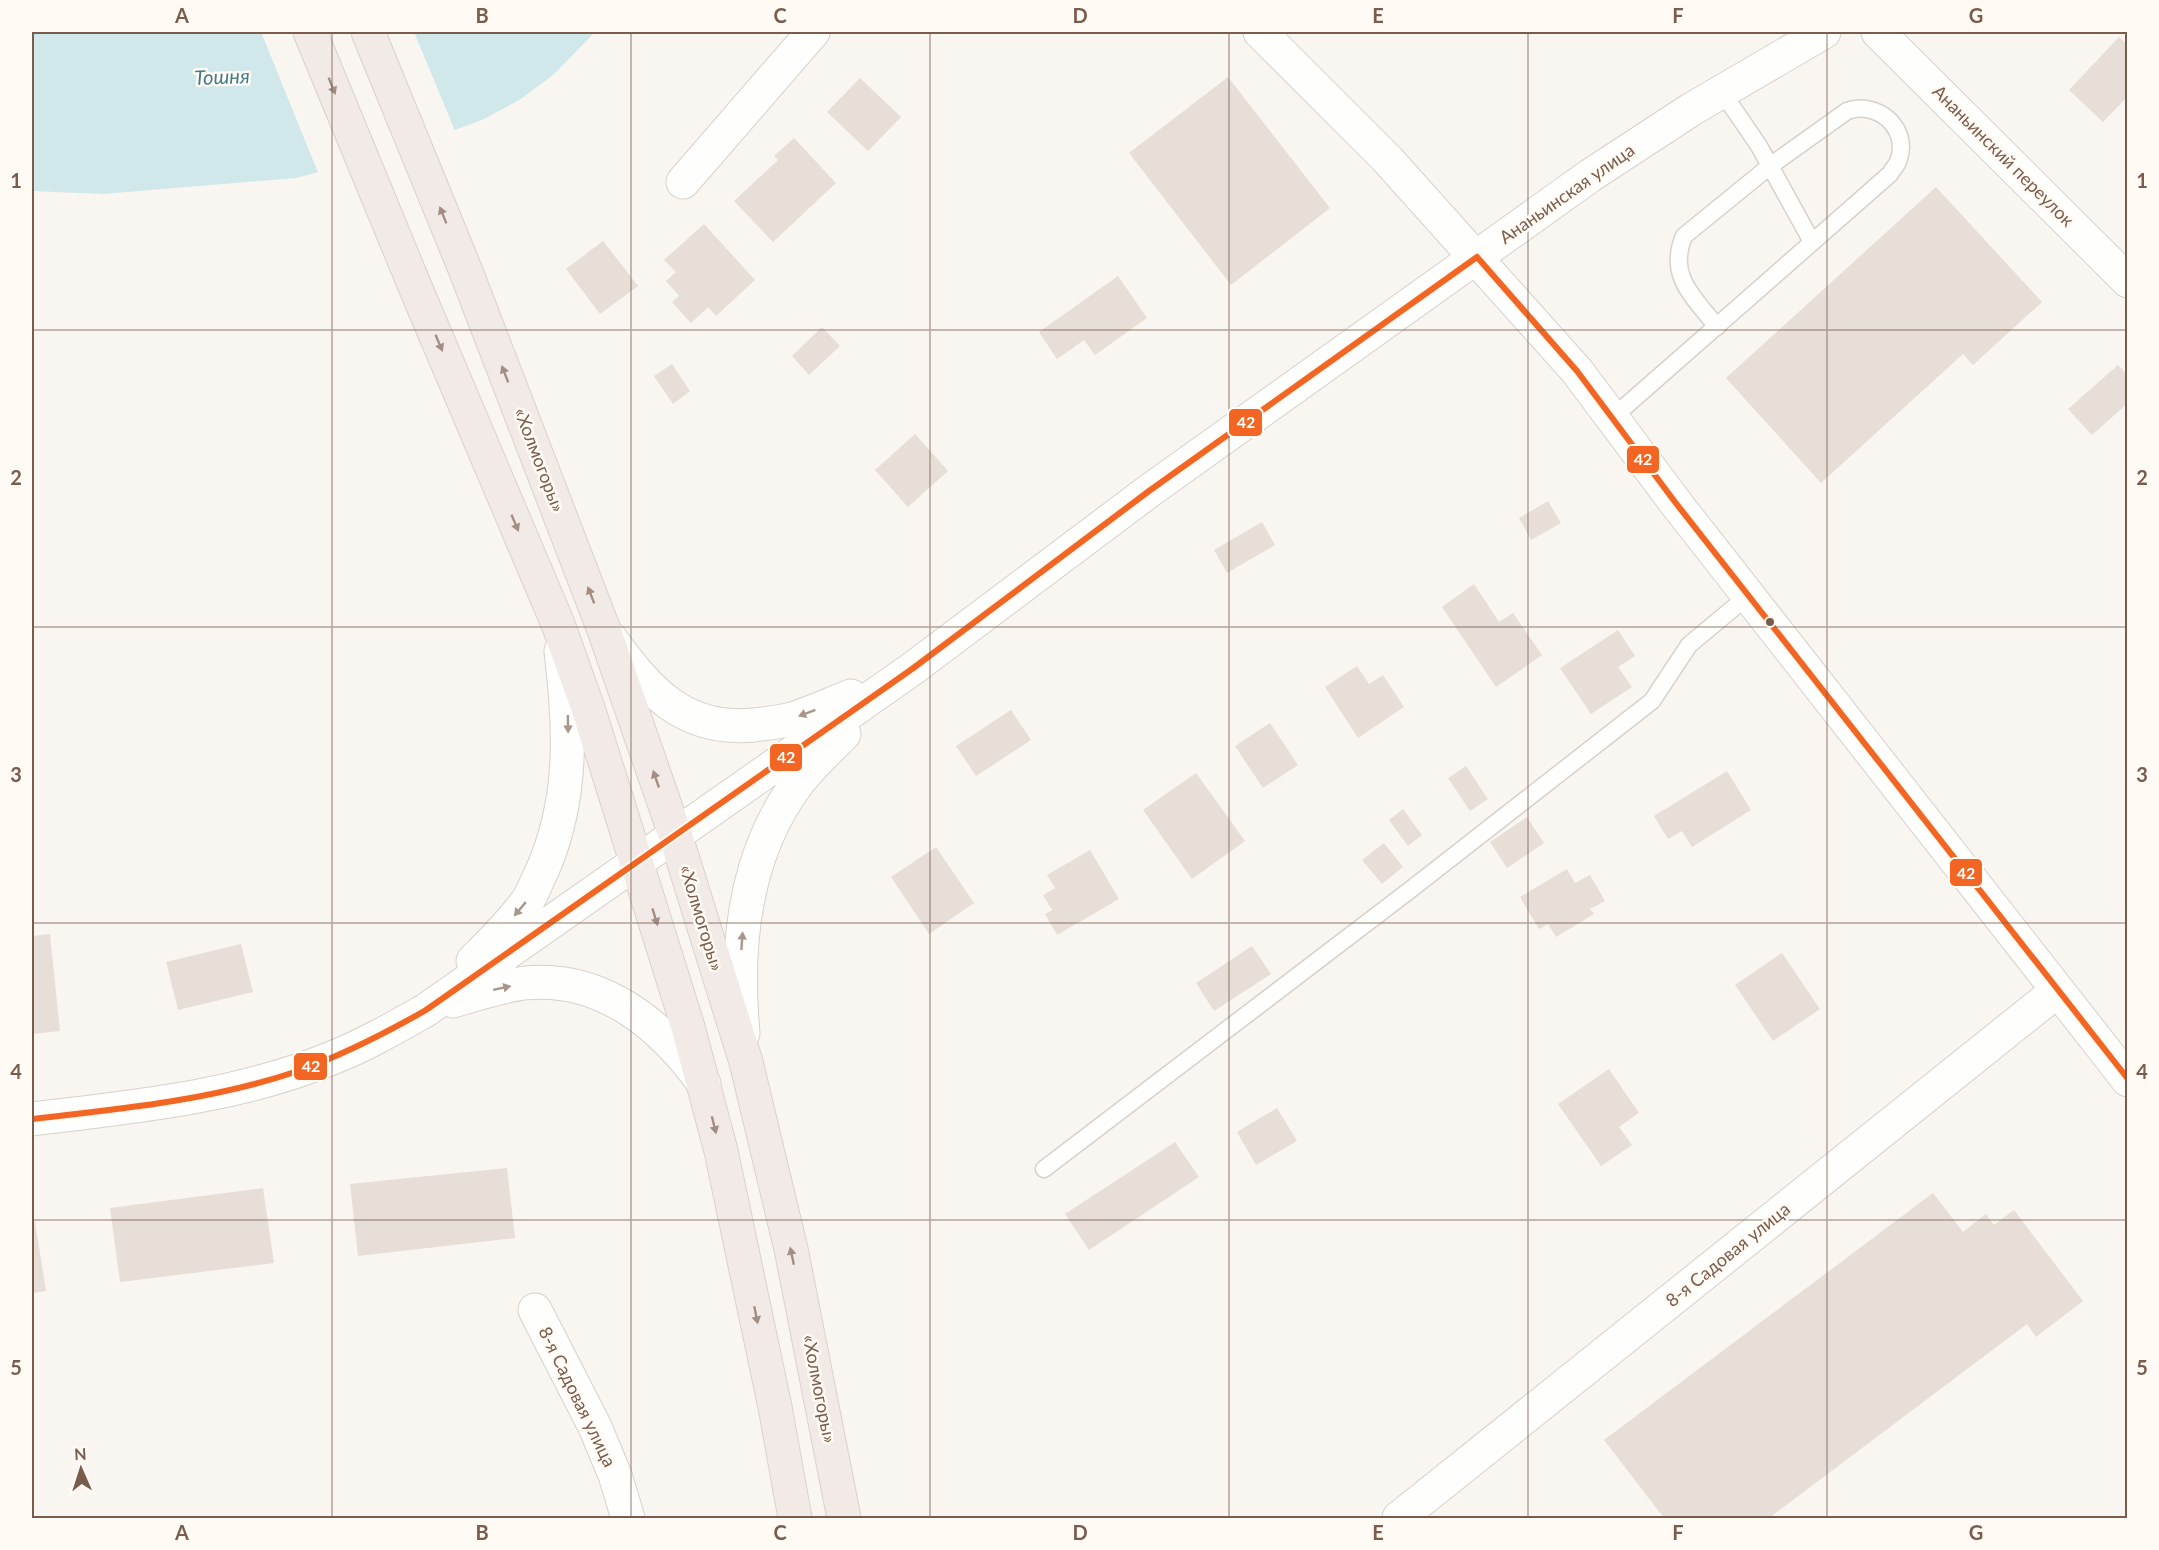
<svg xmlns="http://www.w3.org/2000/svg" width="2159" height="1550" viewBox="0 0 2159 1550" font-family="Lato,sans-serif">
	<rect width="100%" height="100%" fill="#f9f5f0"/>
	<path fill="#d0e8ea" d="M32 32H595L553 75 521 99 482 120 392 153 296 178 103 194 32 191Z"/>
	<path fill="#f9f5f0" d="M261 32H414L456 133 392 156 319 175Z"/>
	<path fill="#e6ded7" d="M2119 37 2128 45V96L2103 122 2069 90Z
		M1228 77 1330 208 1231 285 1129 153Z
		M860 78 901 117 868 151 827 112Z
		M794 138 836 183 773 242 734 201 778 160 774 156Z
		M1936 187 2042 302 1973 365 1963 354 1821 483 1726 378Z
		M704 224 755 280 716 316 708 307 691 323 672 302 679 296 666 281 676 272 664 260Z
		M603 241 638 286 600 314 566 269Z
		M1118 276 1147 318 1095 355 1084 340 1057 359 1039 332Z
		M822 327 840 346 809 375 792 356Z
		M672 364 690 391 673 404 654 376Z
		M2118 365 2128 375V403L2092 435 2068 409Z
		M915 434 948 471 908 507 875 470Z
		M1548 501 1561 523 1531 540 1519 518Z
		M1262 522 1275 545 1227 573 1214 550Z
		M1474 584 1499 622 1513 613 1542 655 1496 687 1442 607Z
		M1618 630 1635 656 1618 667 1632 687 1591 714 1560 668Z
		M1357 666 1369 684 1383 675 1404 707 1358 738 1325 687Z
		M1011 710 1031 740 976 776 956 746Z
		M1270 723 1298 765 1263 788 1235 746Z
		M1466 766 1488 799 1470 811 1448 778Z
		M1727 771 1751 810 1692 847 1682 831 1668 839 1654 816Z
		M1196 773 1245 841 1192 879 1143 810Z
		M1403 809 1422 835 1408 846 1389 820Z
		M1527 817 1544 843 1507 868 1490 842Z
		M1384 843 1403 867 1382 884 1362 860Z
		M936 847 974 903 929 934 891 877Z
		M1090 850 1119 899 1057 935 1045 914 1052 910 1043 895 1055 888 1047 875Z
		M1567 869 1575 883 1590 875 1605 901 1590 909 1594 914 1556 937 1548 924 1539 929 1520 897Z
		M50 934 60 1031 32 1034V936Z
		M241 944 253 992 178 1010 166 962Z
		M1252 946 1271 974 1214 1011 1196 983Z
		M1782 953 1820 1009 1773 1041 1735 985Z
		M1609 1069 1639 1113 1619 1127 1632 1145 1601 1166 1558 1104Z
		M1277 1108 1297 1141 1256 1165 1237 1132Z
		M1175 1142 1199 1177 1089 1250 1065 1214Z
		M507 1168 515 1238 358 1256 350 1184Z
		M263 1188 274 1263 120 1282 110 1208Z
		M1933 1193 1963 1232 1986 1214 1994 1225 2014 1210 2083 1301 2036 1337 2027 1324 1769 1518H1664L1604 1440Z
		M32 1222H35L46 1291 32 1293Z"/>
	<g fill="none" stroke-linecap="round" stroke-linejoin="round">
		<defs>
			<path id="lane" d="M1722 92 1759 146 1812 242
				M1612 418 1890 174C1892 170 1896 166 1898 162 1911 129 1878 100 1847 111L1770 166 1684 236C1667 276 1694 297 1717 327
				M1044 1169 1410 890 1652 701 1689 645 1749 595"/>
			<path id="street" d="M1260 32 1388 160 1577 371 1675 502 2128 1080
				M1878 32 2128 281
				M683 182 813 32
				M610 638C648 690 683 732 754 725 768 723 783 722 795 718 814 712 833 703 851 696
				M473 961C492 942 512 922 528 900 534 891 537 880 542 871 574 798 570 728 561 651
				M453 1001C476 994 501 986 525 983 602 975 662 1025 704 1084
				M743 1033C735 946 744 852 800 780 813 764 829 749 844 734
				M32 1119C133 1107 237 1097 332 1058 365 1045 396 1027 426 1010L912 669 1149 491 1591 175 1692 109 1824 32
				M535 1310 595 1427 615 1475 628 1518
				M1399 1518 2057 991"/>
			<path id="highway" d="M310 32 416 289 558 624 589 711 688 1027 721 1151 775 1407 795 1518
				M368 32 465 269 604 630 675 834 746 1062 791 1249 844 1518"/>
		</defs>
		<use href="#lane" stroke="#d7d1cb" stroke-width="19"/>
		<use href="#street" stroke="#d7d1cb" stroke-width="35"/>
		<use href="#highway" stroke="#dad1cc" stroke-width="35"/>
		<use href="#lane" stroke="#fefefd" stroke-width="16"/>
		<use href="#street" stroke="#fefefd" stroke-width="33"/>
		<use href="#highway" stroke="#f2eae7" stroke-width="33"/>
		<defs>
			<path id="bus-1" d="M1477 257 1577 371 1675 502 2128 1079
				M32 1119C121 1109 213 1100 298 1071 343 1055 384 1034 426 1010L912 669 1149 491 1477 257"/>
		</defs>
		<use href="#bus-1" stroke="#fffaf3" stroke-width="10"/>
		<use href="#bus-1" stroke="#f26522" stroke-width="6"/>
	</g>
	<defs><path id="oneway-solid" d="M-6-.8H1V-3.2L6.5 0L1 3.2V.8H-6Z" transform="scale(1.5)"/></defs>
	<g fill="#a48e83">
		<use href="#oneway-solid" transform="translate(332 86) rotate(68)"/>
		<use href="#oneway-solid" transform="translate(443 215) rotate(-112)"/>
		<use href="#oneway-solid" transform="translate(439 343) rotate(67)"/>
		<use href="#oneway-solid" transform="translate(505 374) rotate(-111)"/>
		<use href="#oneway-solid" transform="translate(515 523) rotate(67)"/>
		<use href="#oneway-solid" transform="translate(591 595) rotate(-111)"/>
		<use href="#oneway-solid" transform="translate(656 779) rotate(-109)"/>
		<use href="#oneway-solid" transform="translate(655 917) rotate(73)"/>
		<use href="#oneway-solid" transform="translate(714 1125) rotate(76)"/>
		<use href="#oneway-solid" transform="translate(792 1256) rotate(-102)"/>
		<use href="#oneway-solid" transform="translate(756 1315) rotate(79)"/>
	</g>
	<g fill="#a8958b">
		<use href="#oneway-solid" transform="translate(807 713) rotate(159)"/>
		<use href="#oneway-solid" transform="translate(568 724) rotate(89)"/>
		<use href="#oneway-solid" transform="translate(520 909) rotate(130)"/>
		<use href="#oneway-solid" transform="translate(742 941) rotate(-86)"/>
		<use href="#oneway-solid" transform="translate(502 988) rotate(-12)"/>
	</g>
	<path fill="none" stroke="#7a5c4d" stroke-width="1.5" stroke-opacity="0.55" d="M332 32V1518M631 32V1518M930 32V1518M1229 32V1518M1528 32V1518M1827 32V1518M32 330H2128M32 627H2128M32 923H2128M32 1220H2128"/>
	<circle fill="#7a5c4d" stroke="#fffaf3" stroke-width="2" cx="1770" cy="622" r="5"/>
	<g text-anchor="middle" stroke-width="5" stroke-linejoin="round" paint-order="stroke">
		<g font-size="18" fill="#7a5c4d" stroke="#fffaf3">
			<text transform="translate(2003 156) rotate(45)" y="6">Ананьинский переулок</text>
			<text transform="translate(1567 194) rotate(-35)" y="6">Ананьинская улица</text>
			<text transform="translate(539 460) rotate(69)" y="6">«Холмогоры»</text>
			<text transform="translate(701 918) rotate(73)" y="6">«Холмогоры»</text>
			<text transform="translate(1728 1255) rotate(-39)" y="6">8-я Садовая улица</text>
			<text transform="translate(819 1389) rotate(79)" y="6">«Холмогоры»</text>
			<text transform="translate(577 1397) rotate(64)" y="6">8-я Садовая улица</text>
		</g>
		<g font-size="20" font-style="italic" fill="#437c86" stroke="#fffaf3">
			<text transform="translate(222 77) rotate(-2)" y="7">Тошня</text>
		</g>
	</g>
	<g stroke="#fffaf3" stroke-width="2">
		<rect x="1228" y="408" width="35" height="29" rx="6" fill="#f26522"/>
		<rect x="1626" y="445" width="34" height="29" rx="6" fill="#f26522"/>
		<rect x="769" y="743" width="34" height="29" rx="6" fill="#f26522"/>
		<rect x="1949" y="858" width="34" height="29" rx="6" fill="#f26522"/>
		<rect x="293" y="1052" width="35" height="29" rx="6" fill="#f26522"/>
	</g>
	<g font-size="16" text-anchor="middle" font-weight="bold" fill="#fff">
		<text x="1246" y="428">42</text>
		<text x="1643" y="465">42</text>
		<text x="786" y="763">42</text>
		<text x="1966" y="879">42</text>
		<text x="311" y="1072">42</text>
	</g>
	<rect width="2159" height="1550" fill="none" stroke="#fffaf3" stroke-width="66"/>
	<g transform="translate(81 1469) rotate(357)" stroke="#fffaf3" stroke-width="4.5" paint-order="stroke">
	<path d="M0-4.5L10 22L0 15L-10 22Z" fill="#7a5c4d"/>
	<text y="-9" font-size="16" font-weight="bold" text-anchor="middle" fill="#7a5c4d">N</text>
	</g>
	<rect x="33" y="33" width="2093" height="1484" fill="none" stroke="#7a5c4d" stroke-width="2"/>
	<g font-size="20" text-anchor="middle" font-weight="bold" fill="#7a5c4d">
		<text x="182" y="23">A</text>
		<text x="482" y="23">B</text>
		<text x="780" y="23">C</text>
		<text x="1080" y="23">D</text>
		<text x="1378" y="23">E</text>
		<text x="1678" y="23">F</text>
		<text x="1976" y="23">G</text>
		<text x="16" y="188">1</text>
		<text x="2142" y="188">1</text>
		<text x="16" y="485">2</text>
		<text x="2142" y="485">2</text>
		<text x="16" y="782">3</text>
		<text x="2142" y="782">3</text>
		<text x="16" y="1079">4</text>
		<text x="2142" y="1079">4</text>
		<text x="16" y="1375">5</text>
		<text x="2142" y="1375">5</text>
		<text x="182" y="1540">A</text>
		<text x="482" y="1540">B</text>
		<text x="780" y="1540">C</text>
		<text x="1080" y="1540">D</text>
		<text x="1378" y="1540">E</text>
		<text x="1678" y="1540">F</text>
		<text x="1976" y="1540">G</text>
	</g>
</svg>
